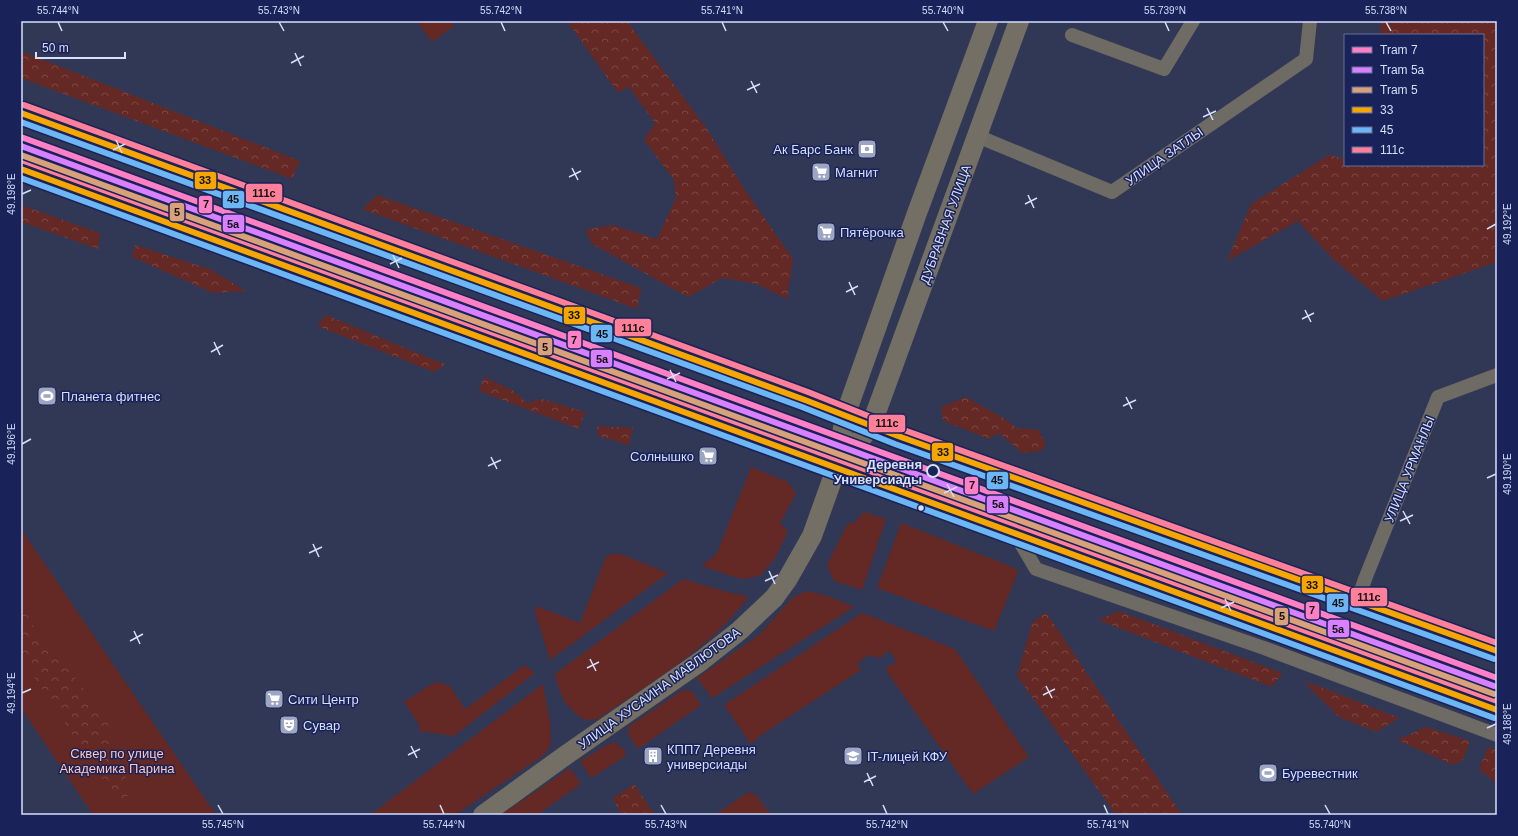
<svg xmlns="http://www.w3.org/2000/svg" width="1518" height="836" viewBox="0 0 1518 836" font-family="Helvetica,sans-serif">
	<defs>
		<pattern id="forest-crowns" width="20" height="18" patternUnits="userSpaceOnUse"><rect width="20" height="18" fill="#642924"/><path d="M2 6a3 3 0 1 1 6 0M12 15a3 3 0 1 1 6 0" fill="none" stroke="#794845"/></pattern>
	</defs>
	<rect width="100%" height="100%" fill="#313856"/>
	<path fill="#642924" d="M417 21H451L454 26 432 42Z
		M751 467 788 482 796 494 780 523 788 531 775 558 760 576 741 579 702 566 717 553Z
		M864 512 886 519 862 590 834 581 827 565 848 523H854Z
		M901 523 1015 568 1018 572 994 631 877 588Z
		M21 529 216 815H93L21 708Z
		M618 553 668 573 550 660 535 612 536 606 580 623 606 556Z
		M683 579 731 593 749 596C711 648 651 682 598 719L584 720C563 704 562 699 555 674Z
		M807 591 828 596 854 607 712 698 697 678 759 635 793 597Z
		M862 613 955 649 1029 757 973 794 885 669 896 662 890 650 880 658 868 655 857 664 861 670 761 735 751 744 724 705Z
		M525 665 535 673 454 736 419 731 420 726 404 702 435 682 450 686 465 709Z
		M543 684 550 722 551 744 544 755 455 815H370Z
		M683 690 692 691 701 705 638 749 628 734 629 726Z
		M614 742 624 749 626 756 591 778 580 761 607 745Z
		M570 768 581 784 537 815H501Z
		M748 792 756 795 771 815H715Z"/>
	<path fill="url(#forest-crowns)" d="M567 21H627L707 129 743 187 793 259 787 299 757 284 722 278 688 297 592 244 585 230 612 225 657 239 676 198 674 180 644 140 655 123 629 87 618 93Z
		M1381 21H1497V262L1383 301 1333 259 1298 221 1227 261 1251 204 1329 155 1345 159V165H1483V35H1380Z
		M21 51 300 161 292 179 21 78Z
		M377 195 641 288 637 309 362 209Z
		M21 205 100 233 98 249 21 222Z
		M135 245 210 269 246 291 213 293 132 257Z
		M326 315 439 362 446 364 434 372 317 326Z
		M484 377 514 391 527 403 542 399 585 412 579 429 479 391Z
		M966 397 1007 420 1016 428 1039 430 1046 445 1041 451 1022 453 999 433 989 439 943 421 941 407Z
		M597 426 633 428 629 445 598 436Z
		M21 603 36 632 56 654 105 715 131 793 118 803 21 657Z
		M1119 611 1282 673 1272 687 1098 620Z
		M1046 612 1182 815H1116L1017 676 1032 623Z
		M1304 682 1319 686 1399 718 1376 732 1339 717Z
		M1426 727 1470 741 1463 760 1453 765 1397 740Z
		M1488 747 1497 750V784L1479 769Z
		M634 784 655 815H621L613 798Z"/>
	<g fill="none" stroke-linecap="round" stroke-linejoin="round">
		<path stroke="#6e6b64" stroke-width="14" d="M1072 35 1164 69 1193 21
			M977 136 1112 192 1306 59 1310 21
			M1016 535 1036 569 1264 648 1497 735
			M1358 600 1365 579 1438 397 1497 375"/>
		<path stroke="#736f64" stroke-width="20" d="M838 468 871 426 1019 21
			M483 815 566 755 701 661 739 631 774 598 787 580 812 536 836 469 845 416 917 213 988 21"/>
		<path stroke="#7d7768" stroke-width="22" d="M21 113 805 400 898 436 1497 651
			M21 169 769 443 924 501 1497 710"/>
		<defs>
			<path id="bus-1" d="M21 113 805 400 898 436 1497 651
				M21 169 1497 710"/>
			<path id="bus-2" d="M21 122 802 407 895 444 1494 659
				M21 178 1494 718"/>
			<path id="bus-3" d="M24 105 808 392 901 429 1497 643
				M24 161 1497 701"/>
		</defs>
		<use href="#bus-1" stroke="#192259" stroke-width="9"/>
		<use href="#bus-2" stroke="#192259" stroke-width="9"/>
		<use href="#bus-3" stroke="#192259" stroke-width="9"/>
		<use href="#bus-1" stroke="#f7a600" stroke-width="6"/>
		<use href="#bus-2" stroke="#6db6f5" stroke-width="6"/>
		<use href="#bus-3" stroke="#ff8098" stroke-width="6"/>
		<defs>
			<path id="tram-1" d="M21 137 1497 678"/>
			<path id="tram-2" d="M21 146 1494 686"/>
			<path id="tram-3" d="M21 155 1494 694"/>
		</defs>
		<use href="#tram-1" stroke="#192259" stroke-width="9"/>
		<use href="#tram-2" stroke="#192259" stroke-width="9"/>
		<use href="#tram-3" stroke="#192259" stroke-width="9"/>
		<use href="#tram-1" stroke="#ff80c5" stroke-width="6"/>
		<use href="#tram-2" stroke="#d880ff" stroke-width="6"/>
		<use href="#tram-3" stroke="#d9a179" stroke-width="6"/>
	</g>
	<path fill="none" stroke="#d6dffb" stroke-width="1.5" d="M58 22 62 31M279 22 284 31M501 22 505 31M722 22 726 31M943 22 948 31M1165 22 1169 31M1386 22 1391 31M295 53 301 66M291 63 304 56M751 81 757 93M747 90 760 84M1207 108 1213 120M1203 117 1216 111M116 140 122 153M113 150 125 144M572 168 578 180M569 177 581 171M22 194 31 190M1028 195 1034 208M1025 204 1037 198M1487 229 1496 224M393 255 399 268M390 264 402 258M849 282 855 295M846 292 858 286M1305 310 1311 322M1302 319 1314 313M214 342 220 355M211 352 223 345M670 370 676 382M667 379 680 373M1126 397 1132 409M1123 406 1136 400M22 444 31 439M491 457 497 469M488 466 501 460M1487 478 1496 474M947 484 954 497M944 493 957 487M1403 511 1410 524M1400 521 1413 515M313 544 319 557M309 553 322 547M769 571 775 584M765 581 778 575M1225 599 1231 611M1221 608 1234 602M134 631 140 644M130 641 143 634M590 659 596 671M587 668 599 662M1046 686 1052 698M22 693 31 689M1043 695 1055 689M1487 728 1496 724M411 746 417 758M408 755 420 749M867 773 873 786M864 782 876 776M218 805 223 814M440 805 444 814M661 805 666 814M883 805 887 814M1104 805 1108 814M1325 805 1330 814"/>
	<defs>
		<symbol id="bank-square" viewBox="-11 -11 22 22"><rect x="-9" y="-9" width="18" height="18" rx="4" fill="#9ca5c1" stroke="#192259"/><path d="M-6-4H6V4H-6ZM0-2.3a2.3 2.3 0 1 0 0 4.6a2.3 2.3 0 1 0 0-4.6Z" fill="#fff"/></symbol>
		<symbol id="supermarket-square" viewBox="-11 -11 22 22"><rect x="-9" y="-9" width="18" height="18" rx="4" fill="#9ca5c1" stroke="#192259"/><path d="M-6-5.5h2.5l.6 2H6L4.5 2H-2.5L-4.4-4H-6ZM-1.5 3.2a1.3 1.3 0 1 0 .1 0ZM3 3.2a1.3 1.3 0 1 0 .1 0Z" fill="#fff"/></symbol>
		<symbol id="stadium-square" viewBox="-11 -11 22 22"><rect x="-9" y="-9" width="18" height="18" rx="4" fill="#9ca5c1" stroke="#192259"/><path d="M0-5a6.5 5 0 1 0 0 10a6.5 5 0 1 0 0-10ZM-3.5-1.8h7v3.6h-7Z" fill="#fff"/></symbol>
		<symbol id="theatre-square" viewBox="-11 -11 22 22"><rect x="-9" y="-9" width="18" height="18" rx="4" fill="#9ca5c1" stroke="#192259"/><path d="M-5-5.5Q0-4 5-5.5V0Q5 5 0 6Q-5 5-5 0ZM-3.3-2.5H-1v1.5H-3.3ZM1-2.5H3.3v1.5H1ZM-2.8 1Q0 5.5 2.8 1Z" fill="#fff"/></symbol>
		<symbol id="building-square" viewBox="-11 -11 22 22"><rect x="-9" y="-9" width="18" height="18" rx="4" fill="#9ca5c1" stroke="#192259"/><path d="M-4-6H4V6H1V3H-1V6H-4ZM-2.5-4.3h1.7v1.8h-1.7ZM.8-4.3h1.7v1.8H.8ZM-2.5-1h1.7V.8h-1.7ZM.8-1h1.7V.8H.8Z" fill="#fff"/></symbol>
		<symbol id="school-square" viewBox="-11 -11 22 22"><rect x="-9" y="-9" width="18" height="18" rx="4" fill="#9ca5c1" stroke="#192259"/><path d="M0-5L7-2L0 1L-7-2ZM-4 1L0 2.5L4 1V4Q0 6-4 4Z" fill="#fff"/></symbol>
	</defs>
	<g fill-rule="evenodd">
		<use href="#bank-square" x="856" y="138" width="22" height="22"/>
		<use href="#supermarket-square" x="810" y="161" width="22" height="22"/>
		<use href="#supermarket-square" x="815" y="221" width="22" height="22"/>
		<use href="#stadium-square" x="36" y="385" width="22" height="22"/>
		<use href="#supermarket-square" x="697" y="445" width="22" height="22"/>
		<use href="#supermarket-square" x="263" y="688" width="22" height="22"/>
		<use href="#theatre-square" x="278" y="714" width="22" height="22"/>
		<use href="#building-square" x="642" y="745" width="22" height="22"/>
		<use href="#school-square" x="842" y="745" width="22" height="22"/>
		<use href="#stadium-square" x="1257" y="762" width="22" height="22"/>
	</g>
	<circle fill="#192259" stroke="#d6dffb" stroke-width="2" cx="933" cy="471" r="6"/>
	<circle fill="#d6dffb" stroke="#192259" stroke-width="1.5" cx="921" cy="508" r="3.5"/>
	<g text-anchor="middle" stroke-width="3" stroke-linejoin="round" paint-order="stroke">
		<g font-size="13" fill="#d6dffb" stroke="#192259" text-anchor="start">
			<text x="853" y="154" text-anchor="end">Ак Барс Банк</text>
			<text x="835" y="177">Магнит</text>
			<text x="840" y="237">Пятёрочка</text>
			<text x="61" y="401">Планета фитнес</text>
			<text x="694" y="461" text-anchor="end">Солнышко</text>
			<text x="288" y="704">Сити Центр</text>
			<text x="303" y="730">Сувар</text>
			<text x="667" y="754">КПП7 Деревня<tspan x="667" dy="15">универсиады</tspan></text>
			<text x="867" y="761">IT-лицей КФУ</text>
			<text x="1282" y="778">Буревестник</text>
		</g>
		<g font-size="13" fill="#d6dffb" stroke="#192259">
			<text transform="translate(1164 156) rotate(-35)" y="5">УЛИЦА ЗАТЛЫ</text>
			<text transform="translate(945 224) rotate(-70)" y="5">ДУБРАВНАЯ УЛИЦА</text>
			<text transform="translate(1409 469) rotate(-68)" y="5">УЛИЦА УРМАНЛЫ</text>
			<text transform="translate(659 688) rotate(-36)" y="5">УЛИЦА ХУСАИНА МАВЛЮТОВА</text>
		</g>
		<g font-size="13" font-weight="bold" fill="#d6dffb" stroke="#192259" text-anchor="end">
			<text x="922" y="469">Деревня<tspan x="922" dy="15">Универсиады</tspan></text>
		</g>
		<g font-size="13" fill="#ffc5b9" stroke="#192259">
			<text x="117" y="758">Сквер по улице<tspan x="117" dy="15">Академика Парина</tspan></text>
		</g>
	</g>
	<g stroke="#192259" stroke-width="1.5">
		<rect x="194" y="171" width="23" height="19" rx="4" fill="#f7a600"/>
		<rect x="245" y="183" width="38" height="20" rx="4" fill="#ff8098"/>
		<rect x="222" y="190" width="23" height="19" rx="4" fill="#6db6f5"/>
		<rect x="198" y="195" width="15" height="19" rx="4" fill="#ff80c5"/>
		<rect x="169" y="202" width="16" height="20" rx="4" fill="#d9a179"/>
		<rect x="222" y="214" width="23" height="19" rx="4" fill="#d880ff"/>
		<rect x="563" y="306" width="23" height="19" rx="4" fill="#f7a600"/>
		<rect x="614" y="318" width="38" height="19" rx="4" fill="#ff8098"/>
		<rect x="590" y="324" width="23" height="19" rx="4" fill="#6db6f5"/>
		<rect x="567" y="330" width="15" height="19" rx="4" fill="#ff80c5"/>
		<rect x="537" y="337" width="16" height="19" rx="4" fill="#d9a179"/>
		<rect x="590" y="349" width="23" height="19" rx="4" fill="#d880ff"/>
		<rect x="868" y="414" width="38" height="19" rx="4" fill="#ff8098"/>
		<rect x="931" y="442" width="23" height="20" rx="4" fill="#f7a600"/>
		<rect x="986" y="471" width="23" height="19" rx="4" fill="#6db6f5"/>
		<rect x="964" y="476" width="15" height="19" rx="4" fill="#ff80c5"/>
		<rect x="986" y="495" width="23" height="19" rx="4" fill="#d880ff"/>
		<rect x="1301" y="575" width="23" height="19" rx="4" fill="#f7a600"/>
		<rect x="1350" y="587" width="38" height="20" rx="4" fill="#ff8098"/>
		<rect x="1326" y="593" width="23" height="20" rx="4" fill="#6db6f5"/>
		<rect x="1305" y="601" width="15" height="19" rx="4" fill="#ff80c5"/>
		<rect x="1274" y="607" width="15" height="19" rx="4" fill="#d9a179"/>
		<rect x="1327" y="619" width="23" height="19" rx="4" fill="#d880ff"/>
	</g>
	<g font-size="11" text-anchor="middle" font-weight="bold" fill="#111">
		<text x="205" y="184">33</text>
		<text x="264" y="197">111с</text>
		<text x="233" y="203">45</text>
		<text x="206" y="208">7</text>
		<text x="177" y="216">5</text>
		<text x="233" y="228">5а</text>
		<text x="574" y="319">33</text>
		<text x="633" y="332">111с</text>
		<text x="602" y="338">45</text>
		<text x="574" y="344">7</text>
		<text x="545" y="351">5</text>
		<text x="602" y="363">5а</text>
		<text x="887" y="427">111с</text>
		<text x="943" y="456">33</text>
		<text x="997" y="484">45</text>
		<text x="972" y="489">7</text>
		<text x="998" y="508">5а</text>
		<text x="1312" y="589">33</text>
		<text x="1369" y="601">111с</text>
		<text x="1338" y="607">45</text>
		<text x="1312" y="614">7</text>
		<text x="1282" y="620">5</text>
		<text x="1338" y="633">5а</text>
	</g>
	<rect width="1518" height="836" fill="none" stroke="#192259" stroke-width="44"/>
	<rect x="1344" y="34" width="140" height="132" fill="#192259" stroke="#656e9a"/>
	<rect x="1352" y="47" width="20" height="6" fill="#ff80c5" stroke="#656e9a"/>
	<text x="1380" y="54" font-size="12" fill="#d6dffb">Tram 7</text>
	<rect x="1352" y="67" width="20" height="6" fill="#d880ff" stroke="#656e9a"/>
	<text x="1380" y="74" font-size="12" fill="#d6dffb">Tram 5а</text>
	<rect x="1352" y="87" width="20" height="6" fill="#d9a179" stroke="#656e9a"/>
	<text x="1380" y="94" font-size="12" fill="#d6dffb">Tram 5</text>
	<rect x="1352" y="107" width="20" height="6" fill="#f7a600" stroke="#656e9a"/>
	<text x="1380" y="114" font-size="12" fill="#d6dffb">33</text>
	<rect x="1352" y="127" width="20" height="6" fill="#6db6f5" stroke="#656e9a"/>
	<text x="1380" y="134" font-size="12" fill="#d6dffb">45</text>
	<rect x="1352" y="147" width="20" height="6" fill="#ff8098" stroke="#656e9a"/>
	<text x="1380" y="154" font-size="12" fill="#d6dffb">111с</text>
	<path d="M36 52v6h89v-6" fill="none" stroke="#d6dffb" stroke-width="2"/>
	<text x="42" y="52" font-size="12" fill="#d6dffb" stroke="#192259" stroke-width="3" paint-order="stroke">50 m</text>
	<rect x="22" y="22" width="1474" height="792" fill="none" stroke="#d6dffb" stroke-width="1.5"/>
	<g font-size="10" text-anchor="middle" fill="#d6dffb">
		<text x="58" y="14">55.744°N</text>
		<text x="279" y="14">55.743°N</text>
		<text x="501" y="14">55.742°N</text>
		<text x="722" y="14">55.741°N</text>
		<text x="943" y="14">55.740°N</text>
		<text x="1165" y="14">55.739°N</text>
		<text x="1386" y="14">55.738°N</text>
		<text transform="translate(11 194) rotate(-90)" y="4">49.198°E</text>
		<text transform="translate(1507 224) rotate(-90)" y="4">49.192°E</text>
		<text transform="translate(11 444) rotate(-90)" y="4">49.196°E</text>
		<text transform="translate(1507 474) rotate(-90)" y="4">49.190°E</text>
		<text transform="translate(11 693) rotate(-90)" y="4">49.194°E</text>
		<text transform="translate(1507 724) rotate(-90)" y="4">49.188°E</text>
		<text x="223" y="828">55.745°N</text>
		<text x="444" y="828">55.744°N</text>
		<text x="666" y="828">55.743°N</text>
		<text x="887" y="828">55.742°N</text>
		<text x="1108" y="828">55.741°N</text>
		<text x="1330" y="828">55.740°N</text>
	</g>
</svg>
